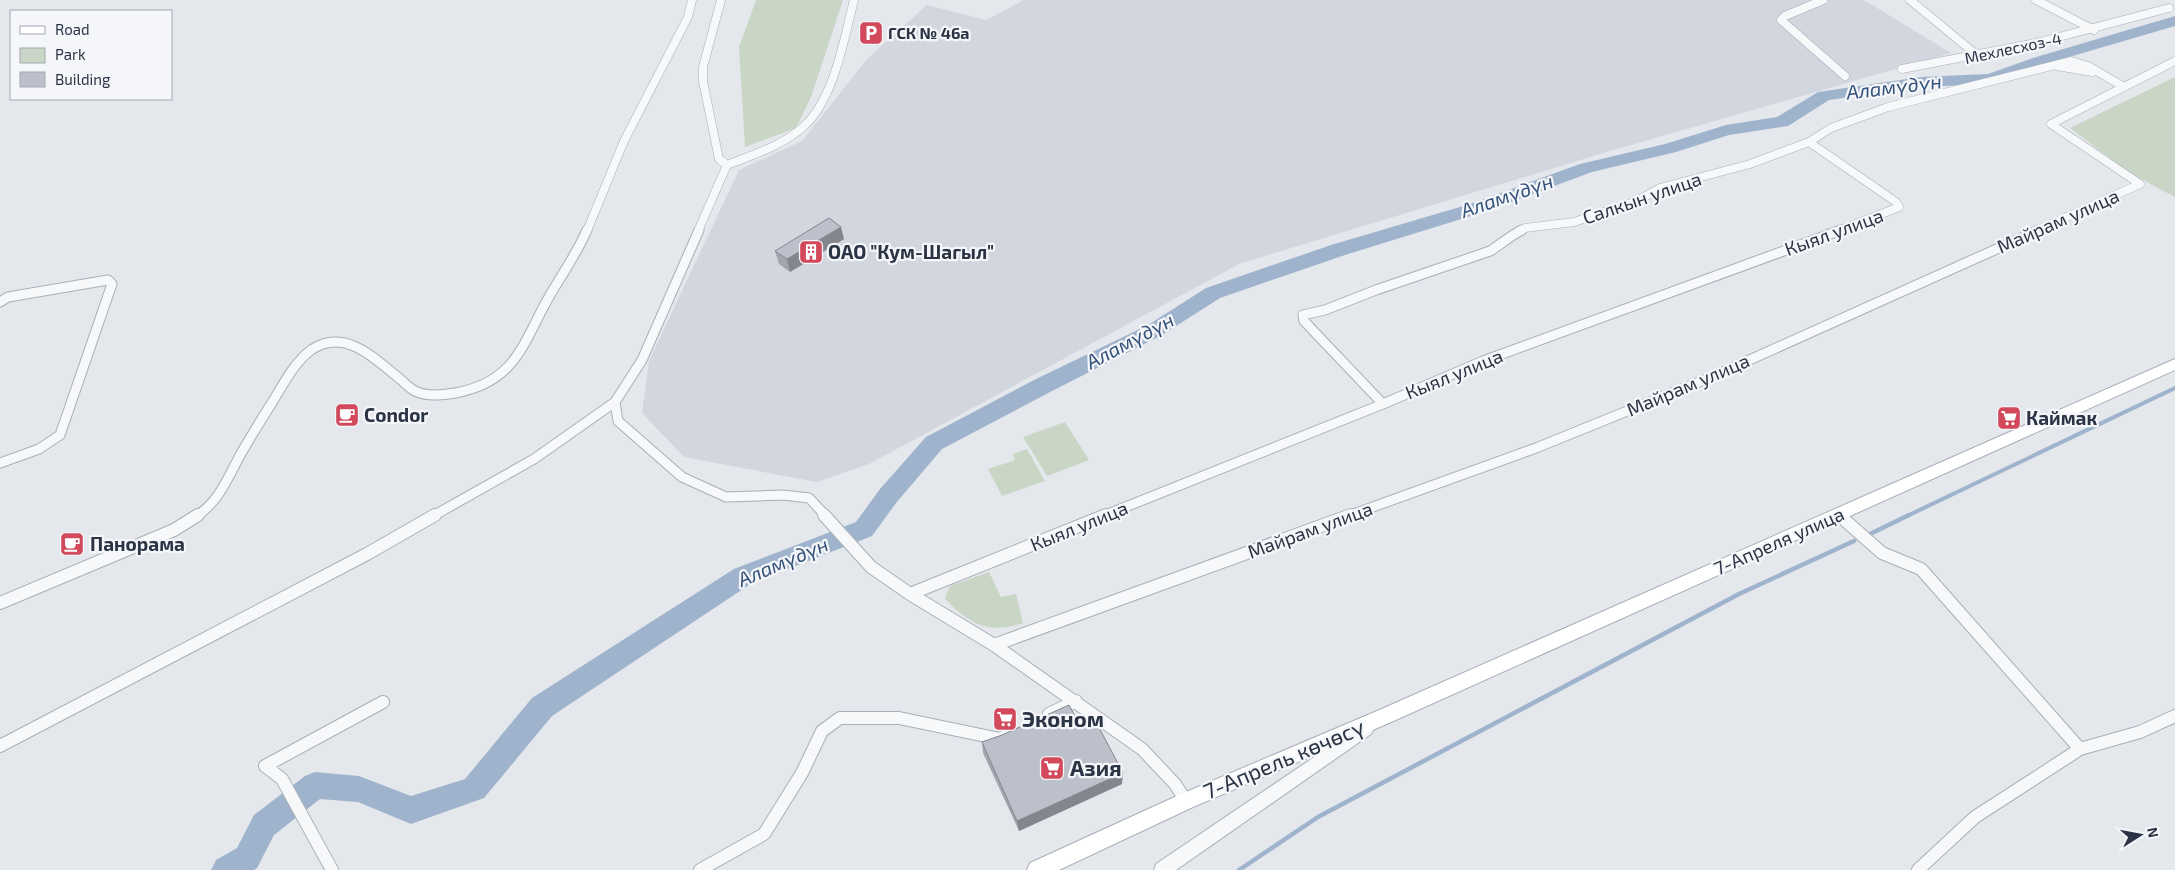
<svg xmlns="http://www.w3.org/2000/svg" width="2175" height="870" viewBox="0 0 2175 870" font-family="'Exo 2',sans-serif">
	<rect width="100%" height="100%" fill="#e4e7ec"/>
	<path fill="#d2d6de" d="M1024 0H1864L1951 53 1610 151 1239 264 869 464 817 482 684 457 642 413 649 361 739 170 802 141 868 58 927 5 986 20Z"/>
	<path fill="#c9d6c5" d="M756 0H843L811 97 796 128 745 147 739 47Z
		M2175 77V197L2128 172 2070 128Z
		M1065 422 1089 460 1047 476 1023 437Z
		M1027 449 1045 481 1002 496 988 469 1015 460 1013 454Z
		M989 572 1001 597 1016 594 1023 623C988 635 970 624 945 599L950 586Z"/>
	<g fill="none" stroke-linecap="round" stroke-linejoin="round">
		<path stroke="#9fb4cc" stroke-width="4" d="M1907 516 2175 388"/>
		<path stroke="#9fb4cc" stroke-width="4.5" d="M1868 535 1909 515
			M1239 870 1318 817 1739 594 1854 541"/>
		<path fill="#9fb4cc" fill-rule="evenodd" d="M2175 16V26L2045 64 1990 84 1921 87 1829 100 1788 126 1729 135 1676 152 1592 172 1484 212 1345 255 1220 298 1162 335 1052 391 942 449 896 503 872 536 752 583 552 716 484 798 411 824 358 802 320 799 274 835 257 868 254 870H211L216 860 237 848 254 815 305 776 315 772 359 776 411 796 465 779 532 698 734 569 856 522 880 489 926 437 1036 379 1148 325 1206 288 1331 245 1470 204 1580 164 1665 144 1726 125 1777 117 1818 92 1921 77 1988 74 2033 58Z"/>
		<defs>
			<path id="minor-far2" d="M721 0 703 67V81L719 159 727 165
				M1823 0 1785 16 1781 20 1845 76
				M1910 0 1978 56
				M2036 0 2094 30
				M2057 66 2092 72
				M1902 69 2036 43 2169 8
				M1809 142 1896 202 1899 207 1838 231
				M587 231 624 141 688 17 692 0
				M698 231 727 165C752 155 782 146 803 127 834 100 844 39 854 0
				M1519 231 1525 228 1574 222 1637 201 1660 188 1750 164 1809 142 1831 128 1888 107 2071 61 2088 66 2124 87
				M2036 231 2140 184 2051 124 2175 61"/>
			<path id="minor-far1" d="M699 230 642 360 615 402 618 421 682 477 726 497 783 495 809 498 826 516
				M0 302 8 297 108 280 112 284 60 435 39 449 0 463
				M1383 404 1304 321 1303 315 1325 310 1376 290 1490 251C1501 244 1510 236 1522 230
				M1838 514 1841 516
				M196 516C217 504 227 480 238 459 249 439 261 420 273 401 284 383 294 363 311 350 345 327 375 359 400 379 405 383 409 388 415 391 427 397 442 395 455 393 517 382 523 342 550 295 563 273 577 253 587 230
				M433 516 534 459 615 402
				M1103 516 1383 404 1483 361 1841 230
				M1348 516 1536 448 1716 375 2039 230"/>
			<path id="minor" d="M824 515 871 567 910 594 994 645 1142 749 1175 784 1186 801
				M1839 515 1882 553 1921 569 2080 749
				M910 594 1106 515
				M0 603 174 530 198 515
				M994 645 1351 515
				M1049 714 1076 701
				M0 746 367 554 435 515
				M332 870 282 779 265 766 383 702
				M700 870 764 834 802 773 822 731 840 718H899L1000 739 1007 735
				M1918 870 1975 817 2080 749 2140 732 2175 716"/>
			<path id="tertiary" d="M1366 722 1371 724 1374 729 1371 734 1176 870H1154L1156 864Z"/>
			<path id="secondary" d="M2175 359V370L1389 723 1193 807 1059 870H1027L1030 863 1179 795 1377 711Z"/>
		</defs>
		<use href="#minor-far2" stroke="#a9aeb7" stroke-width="9"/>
		<use href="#minor-far1" stroke="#a9aeb7" stroke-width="11"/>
		<use href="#minor" stroke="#a9aeb7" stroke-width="14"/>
		<use href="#tertiary" stroke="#a9aeb7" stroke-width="2"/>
		<use href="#secondary" stroke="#a9aeb7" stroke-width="2"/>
		<use href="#minor-far2" stroke="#f7f8fa" stroke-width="8"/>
		<use href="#minor-far1" stroke="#f7f8fa" stroke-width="9"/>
		<use href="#minor" stroke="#f7f8fa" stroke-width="12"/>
		<use href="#tertiary" fill="#f7f8fa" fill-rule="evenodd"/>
		<use href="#secondary" fill="#fff" fill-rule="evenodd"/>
	</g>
	<path fill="#a1a5ae" d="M844 239 790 272 779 264 775 251Z
		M1080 725 1122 784 1019 831 983 753 982 742Z"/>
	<path fill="#83868d" d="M841 227 844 239 790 272 787 259Z
		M1123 773 1122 784 1019 831 1017 821Z"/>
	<path fill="#bbc0ca" stroke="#83868d" d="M829 218 841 227 787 259 775 251Z
		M1069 705 1080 725 1094 718 1123 773 1017 821 982 742 1002 735Z"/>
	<defs>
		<symbol id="parking-square" viewBox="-11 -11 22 22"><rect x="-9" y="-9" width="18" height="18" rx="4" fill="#d1495b" stroke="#f4f6f9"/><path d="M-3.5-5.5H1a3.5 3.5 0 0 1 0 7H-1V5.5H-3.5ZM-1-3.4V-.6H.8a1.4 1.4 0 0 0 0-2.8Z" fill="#fff"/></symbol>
		<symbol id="building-square" viewBox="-11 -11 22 22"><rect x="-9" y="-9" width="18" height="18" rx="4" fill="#d1495b" stroke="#f4f6f9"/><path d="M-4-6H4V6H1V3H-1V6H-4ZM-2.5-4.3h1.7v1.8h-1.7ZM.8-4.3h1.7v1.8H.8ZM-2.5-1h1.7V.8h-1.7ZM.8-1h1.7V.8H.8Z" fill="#fff"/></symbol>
		<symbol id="cafe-square" viewBox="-11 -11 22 22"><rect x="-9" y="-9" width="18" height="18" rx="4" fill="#d1495b" stroke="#f4f6f9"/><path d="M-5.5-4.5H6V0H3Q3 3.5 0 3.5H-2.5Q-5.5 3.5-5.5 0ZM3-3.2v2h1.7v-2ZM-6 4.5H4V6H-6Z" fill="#fff"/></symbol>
		<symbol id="supermarket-square" viewBox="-11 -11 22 22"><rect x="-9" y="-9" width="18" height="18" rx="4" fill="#d1495b" stroke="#f4f6f9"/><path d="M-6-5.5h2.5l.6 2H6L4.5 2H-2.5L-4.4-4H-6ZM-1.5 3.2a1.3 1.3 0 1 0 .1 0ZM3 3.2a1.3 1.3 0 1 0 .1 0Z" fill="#fff"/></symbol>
	</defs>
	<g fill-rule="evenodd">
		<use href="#parking-square" x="857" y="19" width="28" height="28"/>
		<use href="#building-square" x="797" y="238" width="28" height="28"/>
		<use href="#cafe-square" x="333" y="401" width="28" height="28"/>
		<use href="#supermarket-square" x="1995" y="404" width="28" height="28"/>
		<use href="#cafe-square" x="58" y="530" width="28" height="28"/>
		<use href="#supermarket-square" x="991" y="705" width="28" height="28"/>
		<use href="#supermarket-square" x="1038" y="754" width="28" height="28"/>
	</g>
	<g text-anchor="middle" stroke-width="4.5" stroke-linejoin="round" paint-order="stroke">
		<g font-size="16" font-weight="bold" fill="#2b3445" stroke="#f4f6f9" text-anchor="start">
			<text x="888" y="39">ГСК № 46а</text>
		</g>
		<g font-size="16" fill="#2b3445" stroke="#f4f6f9">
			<text transform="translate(2013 48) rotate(-12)" y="6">Мехлесхоз-4</text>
		</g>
		<g font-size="19" fill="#2b3445" stroke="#f4f6f9">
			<text transform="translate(1642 198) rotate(-19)" y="7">Салкын улица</text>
			<text transform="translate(2058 221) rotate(-24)" y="7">Майрам улица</text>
			<text transform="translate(1834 232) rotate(-20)" y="7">Кыял улица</text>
			<text transform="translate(1454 374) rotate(-22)" y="7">Кыял улица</text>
			<text transform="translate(1688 385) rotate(-23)" y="7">Майрам улица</text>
			<text transform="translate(1079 526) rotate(-22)" y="7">Кыял улица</text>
			<text transform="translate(1310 530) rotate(-20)" y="7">Майрам улица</text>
			<text transform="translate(1779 541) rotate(-24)" y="7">7-Апреля улица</text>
		</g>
		<g font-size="19" font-weight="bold" fill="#2b3445" stroke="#f4f6f9" text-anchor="start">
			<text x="828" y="259">ОАО "Кум-Шагыл"</text>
			<text x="364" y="422">Condor</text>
			<text x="2026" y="425">Каймак</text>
			<text x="90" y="551">Панорама</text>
		</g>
		<g font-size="20" font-style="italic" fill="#34527a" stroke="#f4f6f9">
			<text transform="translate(1894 87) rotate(-7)" y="7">Аламүдүн</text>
			<text transform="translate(1507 196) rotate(-19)" y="7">Аламүдүн</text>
			<text transform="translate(1130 341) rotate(-28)" y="7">Аламүдүн</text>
			<text transform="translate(783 562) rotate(-23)" y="7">Аламүдүн</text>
		</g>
		<g font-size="22" font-weight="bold" fill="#2b3445" stroke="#f4f6f9" text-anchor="start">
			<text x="1022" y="727">Эконом</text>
			<text x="1070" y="776">Азия</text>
		</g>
		<g font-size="22" fill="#2b3445" stroke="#f4f6f9">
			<text transform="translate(1284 759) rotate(-23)" y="8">7-Апрель көчөсү</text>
		</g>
	</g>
	<rect x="10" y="10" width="162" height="90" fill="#f4f6f9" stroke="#a4a8b1"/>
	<rect x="20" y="26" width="25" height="8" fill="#ffffff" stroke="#a4a8b1"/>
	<text x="55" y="35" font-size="15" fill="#2b3445">Road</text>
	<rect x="20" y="48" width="25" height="15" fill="#c9d6c5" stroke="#a4a8b1"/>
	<text x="55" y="60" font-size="15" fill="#2b3445">Park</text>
	<rect x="20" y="72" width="25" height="15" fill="#bbc0ca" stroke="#a4a8b1"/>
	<text x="55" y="85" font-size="15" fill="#2b3445">Building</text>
	<g transform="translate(2140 835) rotate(79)" stroke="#f4f6f9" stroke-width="4" paint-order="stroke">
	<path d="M0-4L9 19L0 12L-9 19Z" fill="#2b3445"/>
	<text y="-8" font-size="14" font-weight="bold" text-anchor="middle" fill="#2b3445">N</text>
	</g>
</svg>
